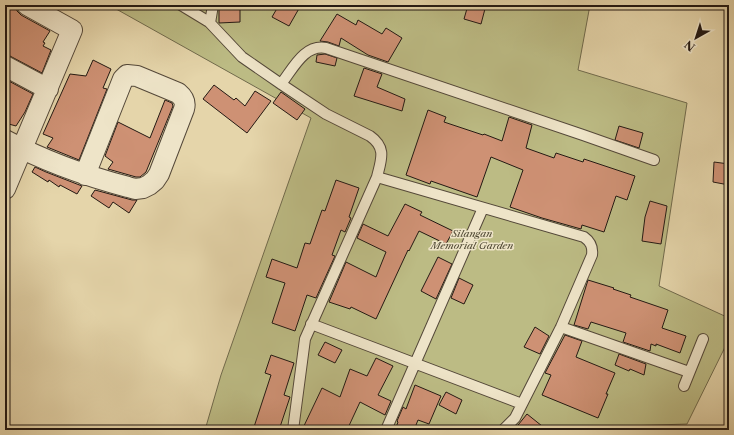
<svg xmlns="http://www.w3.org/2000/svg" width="734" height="435" viewBox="0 0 734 435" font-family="'Libre Caslon Text',serif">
	<rect width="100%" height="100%" fill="#e5d5aa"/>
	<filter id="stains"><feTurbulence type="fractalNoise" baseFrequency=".005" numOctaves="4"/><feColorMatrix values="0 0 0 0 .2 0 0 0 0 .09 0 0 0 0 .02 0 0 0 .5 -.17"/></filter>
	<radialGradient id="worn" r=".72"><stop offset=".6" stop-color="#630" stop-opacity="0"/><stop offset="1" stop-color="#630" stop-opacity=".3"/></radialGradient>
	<path fill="#bcbb84" stroke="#706a4c" d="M109 5H590L578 70 687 103 659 286 729 318V339L687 424 597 427 594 430H205L221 375 311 118Z"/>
	<path fill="#ce9174" stroke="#231913" d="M5 5H16L17 11 21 15 50 31 43 42 45 43 43 46 51 50 42 73 10 56 5 55Z
		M240 5V22L219 23V7Z
		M279 5H301L289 26 272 17Z
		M468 5H486L481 24 464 19Z
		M337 14 356 25 358 20 382 34 386 28 402 38 388 62 368 55 341 38 339 46 328 42 320 41Z
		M325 54 337 58 335 66 316 62 317 55Z
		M93 60 111 69 103 88 107 89 79 160 47 147 53 138 43 134 70 74 86 76Z
		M364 68 382 74 377 87 405 99 402 111 354 96Z
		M5 79 33 94 25 112 16 126 5 123Z
		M214 85 234 100 236 98 245 106 255 91 271 101 247 133 203 99Z
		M281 92 305 109 297 120 273 103Z
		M165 100 172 103 173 106 146 172 140 177H136L108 169 113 162 105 156 118 122 150 138Z
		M428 110 446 117 444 122 483 135 484 134 502 141 509 117 532 125 526 148 554 158 556 153 583 162 584 159 635 176 627 200 616 196 604 232 582 225 581 229 542 218 510 207 523 170 491 157 477 197 431 181 430 184 406 175Z
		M619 126 643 133 639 148 615 140Z
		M714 162 729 164V185L713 182Z
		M35 167 46 172 82 186 77 194 60 185 59 187 49 180 48 182 32 172Z
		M336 180 359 188 349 217 351 218 345 232 341 230 332 255 335 256 316 298 307 295 295 331 272 323 285 283 266 277 272 259 297 268 305 243 310 244 322 210 325 211Z
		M95 190 132 200H137L129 213 113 202 109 208 91 196Z
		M650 201 667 206 661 244 642 241 645 217Z
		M405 204 422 212 420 215 453 231 446 244 419 231 409 251 408 250 376 319 351 307 350 309 329 302 346 262 376 277 386 252 357 238 363 224 388 236Z
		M438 257 452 264 436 299 421 291Z
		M459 278 473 285 464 304 451 298Z
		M588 280 614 288 613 289 631 295 630 297 668 310 662 328 686 336 680 353 656 344V346L651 344 650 351 623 342 626 333 591 322 588 329 574 325Z
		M535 327 549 336 540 354 524 347Z
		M565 335 582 341 576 357 615 373 606 394H608L598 418 542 395 551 375 545 373Z
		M325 342 342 350 335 363 318 355Z
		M619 354 646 364 644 375 630 369 629 371 615 365Z
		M271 355 294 363 284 395 290 397 279 430H253L271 375 265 373Z
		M376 358 393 366 378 395 391 401 385 415 360 402 347 430H302L322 388 340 397 350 369 367 376Z
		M415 385 441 396 429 424 418 420 414 430H395L398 422 397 421 403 407 406 409Z
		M446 392 462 400 456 414 439 405Z
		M527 414 547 430H514Z"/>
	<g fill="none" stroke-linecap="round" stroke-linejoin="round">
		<defs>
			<path id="service" d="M181 5 209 22 242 57 281 84 326 114 370 136C387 148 381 160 377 177L305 339 293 430
				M210 23 213 5
				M281 84C293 69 304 44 326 48L583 135 654 160
				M377 177 584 237C591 242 593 247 592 255L561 327 515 418 503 430
				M311 324 522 404
				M561 327 689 372
				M684 386 703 339
				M386 430 483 208"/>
			<path id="minor" d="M5 66 48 89
				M5 140C44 161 86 176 128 187L135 189 143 188 149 185 155 180 159 174 184 109C186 102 184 98 178 93L137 76 127 75 123 79 85 175
				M5 189 72 30 27 5"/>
		</defs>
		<use href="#service" stroke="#544839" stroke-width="12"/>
		<use href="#minor" stroke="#544839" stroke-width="22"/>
		<use href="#service" stroke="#eee4c8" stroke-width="10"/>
		<use href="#minor" stroke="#eee4c8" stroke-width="20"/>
	</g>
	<g text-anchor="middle" stroke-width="3" stroke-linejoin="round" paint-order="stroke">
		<g font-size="10" font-style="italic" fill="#514a35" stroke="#eee4c8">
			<text x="472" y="237">Silangan<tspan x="472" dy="12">Memorial Garden</tspan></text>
		</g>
	</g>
	<rect width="734" height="435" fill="none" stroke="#e5d5aa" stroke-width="20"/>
	<rect x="6" y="6" width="722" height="423" fill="none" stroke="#231913" stroke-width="2"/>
	<rect x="10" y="10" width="714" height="415" fill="none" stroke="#231913"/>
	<g transform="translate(696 38) rotate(219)" stroke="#eee4c8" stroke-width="3" paint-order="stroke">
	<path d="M0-3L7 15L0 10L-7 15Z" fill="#231913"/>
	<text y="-6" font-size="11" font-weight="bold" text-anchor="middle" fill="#231913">N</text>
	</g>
	<rect width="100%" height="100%" filter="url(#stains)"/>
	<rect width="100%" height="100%" fill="url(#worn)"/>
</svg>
